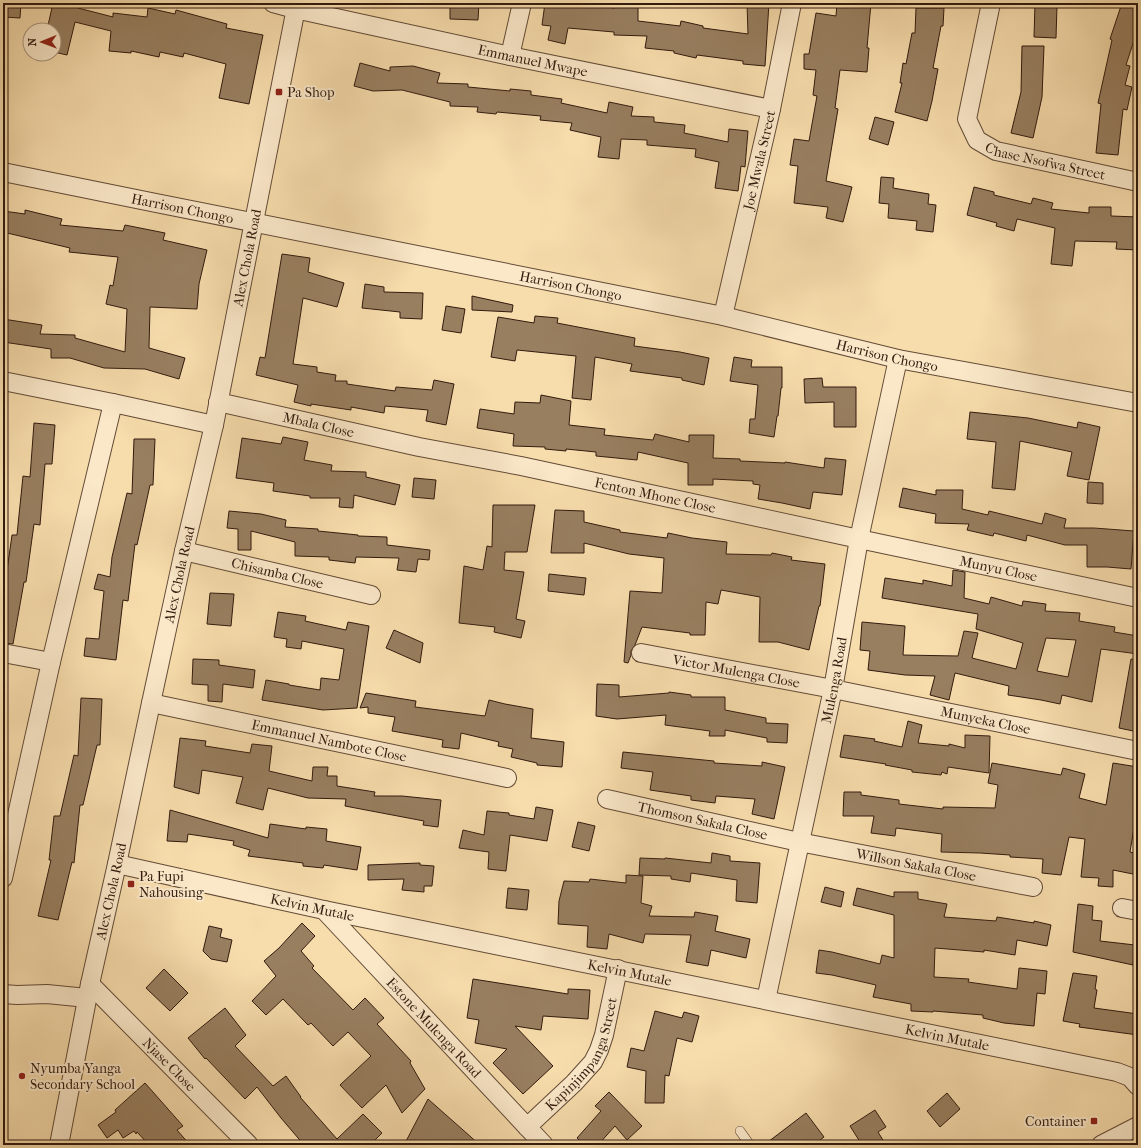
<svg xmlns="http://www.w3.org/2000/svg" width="1141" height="1148" viewBox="0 0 1141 1148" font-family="'IM FELL French Canon',serif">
	<rect width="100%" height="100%" fill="#f7dcac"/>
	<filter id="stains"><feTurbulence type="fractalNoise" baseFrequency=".005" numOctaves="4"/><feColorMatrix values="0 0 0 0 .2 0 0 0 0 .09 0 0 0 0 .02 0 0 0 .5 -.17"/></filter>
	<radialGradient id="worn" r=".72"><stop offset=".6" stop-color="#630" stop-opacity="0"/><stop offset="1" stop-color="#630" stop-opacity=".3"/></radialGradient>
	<path fill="#987f60" stroke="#321b0e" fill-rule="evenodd" d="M3 3H21L20 18 3 17Z
		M53 3H79L78 8 113 17V13L147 17 148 8 175 14 176 10 227 24 226 28 263 35 249 104 219 98 226 64 184 53 183 57 160 52 159 57 131 51V53L109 51 111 31 75 22 67 55 54 52V30H47Z
		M450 3H479L478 20 450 19Z
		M545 3H568L615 8V3H638V21L680 26 681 21 703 26V28L748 34 747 3H769L765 66 743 64V61L697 55 696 58 674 53V51L645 48 647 36 614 35V32L568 28 565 44 548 40 551 26 542 25Z
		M837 3H871L867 48H869L867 72 840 70 835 108 838 109 826 181 852 187 843 222 826 218 828 207 794 203 798 166 790 165 794 139 809 141 817 96 813 95 816 70 804 69V54H809L816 13 836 16Z
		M1122 3H1138V28L1126 65 1130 66 1125 85 1132 87 1127 110 1123 109 1118 155 1096 153 1101 104 1098 103 1112 40 1110 39Z
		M1035 4 1057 5 1056 38 1034 37Z
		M916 8H944L943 26H941L933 68 938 69 932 101 927 121 895 112 902 83H900L903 63 906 64 912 33H915Z
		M1022 46H1044L1042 97 1033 138 1011 133 1021 92Z
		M360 63 390 71V67L413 66 440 73 437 83 468 84V87L510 91V89L531 91V95L562 99 561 103 607 113 609 102 633 107 631 116 654 117V122L685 125 684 133 728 142 729 129 748 131 745 167 741 166 738 191 715 188 719 162 695 157 696 149 647 145V140L621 139 619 159 598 157 601 137 570 130 572 123 540 120 541 116 497 112 496 114 477 112 478 107 450 106V102L402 90 373 91 354 86Z
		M875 117 894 122 888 145 869 139Z
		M881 177 894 178 893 188 929 194 928 204 936 205 933 232 916 230 917 221 888 218 889 204 879 203Z
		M974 187 994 192V195L1031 204 1033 198 1053 203 1051 209 1089 213V207H1111V216L1138 217V250L1116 249 1117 242 1075 241 1072 266 1051 264 1055 228 1017 219 1014 231 996 226 997 223 967 215Z
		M25 210 62 219 60 225 123 231 125 225 165 233 163 240 207 250 199 284 197 309 150 307 149 348 185 358 179 379 145 369 104 368 70 358H51V349L3 342V319L42 325 40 334 75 335V338L125 352 127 309 106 304 110 285 113 286 118 257 69 252 70 248 3 232V211L25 214Z
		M282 254 310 258 308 272 344 283 337 307 303 298 293 364 317 367V372L336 375 335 381H347V384L395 391 396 387 432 390 434 380 454 384 446 425 426 421 428 410 385 406 384 413 351 407V410L311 404V406L294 402 298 385 256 375 260 357 265 358Z
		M365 284 384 287V292L423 293 422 319 400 318V312L362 308Z
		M472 296 513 305 512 312 472 310Z
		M446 306 465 309 461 333 442 330Z
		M535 316 558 318 557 323 635 338 634 346 680 352 709 358 704 385 682 380V378L630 371 632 364 595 357 591 400 572 398 576 356 517 350 515 361 491 357 498 317 534 323Z
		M734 357 752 360 751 367H782V388H781L778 416H777L774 437 749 433 750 419H755L758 385 730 381Z
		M822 378 823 387H856V427H834V402L805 403 804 379Z
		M541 395 571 401 569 425 605 429 604 435 653 440 655 434 689 442V435H714L713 458 740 459V461L785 463V462L824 468 825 458 846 460 842 495 813 492 810 509 782 503 758 499 760 485 753 484V481L713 479V485H688V463L638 452 637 460 596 456V452L566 449V451L545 449V447L513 446 514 434 477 428 480 409 514 414 515 402 540 403Z
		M970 412 1028 418 1077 428 1078 422 1100 427 1089 480 1067 476 1072 452 1020 441 1015 490 992 488 996 442 967 439Z
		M34 423 55 425 52 464H45L40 525 34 524 26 582H24L13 644 3 643V591L4 592 12 535H17L23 476 30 477Z
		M283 437 308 442 304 460 332 465 331 471 366 472V477L400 485 395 505 354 495 353 508 339 507 340 498H310V496L273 491 274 483 236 478 242 438 281 444Z
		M134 439H155L153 485H150L137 545 135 544 128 601 123 600 116 660 84 656 86 638 99 639 104 591 94 589 98 574 110 577 112 557 127 493 132 494Z
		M414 478 436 480 434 499 412 497Z
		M1088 482 1103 483V504L1087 503Z
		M903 488 936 495V490H963L962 509 988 515 989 511 1042 524 1045 513 1066 519 1064 528H1094L1134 531 1131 569 1107 567H1087V545H1065L1027 535 1026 541 994 533 993 536 967 530 969 524 935 523 936 514 899 507Z
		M493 505H535L527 552H505L504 570 524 572 516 619 525 621 521 638 494 632 495 627 459 623 464 566 483 570 487 546 492 547Z
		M555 510 584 511V522L620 530V532L667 538 668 533 692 538 727 542 726 554 771 555 772 553 792 557 791 560 825 564 820 606H819L809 650 778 642H759L760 597 721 590 718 604 706 602 705 635H690V633L642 627 635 645 631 651V655L628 663 624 662 630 591 662 593 664 558 629 554 584 543V553H551Z
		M229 511 261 514 286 520 285 527 318 529V531L358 535V536L387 537V545L430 550 429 560 418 559 416 572 397 570 399 558 356 557 355 563 329 560V557L295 556V542L251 531V550H238V529L227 528Z
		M953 570 965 572 964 598 989 604 991 597 1022 606 1023 601 1046 604 1045 611 1080 613 1079 621 1115 627 1114 632 1138 636V654L1101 649 1092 702 1062 695 1060 704 1041 700 1008 695 1009 686 955 673 949 700 930 695 935 676 905 675 868 670 870 651 860 650 862 622 905 626 903 655 958 656 964 631 978 633 972 658 1016 669 1023 643 976 629 978 614 882 598 885 578 923 584V580L952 586ZM1046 638 1076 640 1068 677 1037 671Z
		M549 574 586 578 584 595 548 591Z
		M210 593 234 594 231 626 207 624Z
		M278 612 306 616 305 621 346 630 348 622 369 626 357 708 323 710 262 700 266 680 289 684V685L320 690 321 678 339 680 344 649 302 641 301 649 286 647 287 639 274 637Z
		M394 630 423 643 420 663 386 648Z
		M193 659 219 660V665L255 670 253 688 223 684 222 702 208 701V685L192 684Z
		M1131 659 1138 660V732L1119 728Z
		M597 684 619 685V697L669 693V692L691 695V697H725V710L766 718V723L788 724 787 743 767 742V738L725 730V736H709L710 731 665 725 666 715 617 719 596 716Z
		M366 693 416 701 415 707 485 716 489 700 505 704 533 709 531 738 564 742 562 767 537 765V763L511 757 513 749 498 746 499 742 461 733 459 749 442 747 443 740 392 731 395 717 368 713V707L360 708Z
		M81 698 102 699 100 745H97L83 805H80L74 863 72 862 58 920 38 916 51 860H49L54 816H60L74 755 78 756Z
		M908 721 922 725 918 743 949 746V744L965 748V735L990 736 989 773 948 767 947 774 942 772 941 775 912 772V770L885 765 886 764 840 757 844 735 875 739 874 741 902 747Z
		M180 738 206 741 205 746 250 753 252 744 272 746 269 771 312 781 313 767H328L327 776H337V786L375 792 374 796H402L441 800 438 827 423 825 424 821 345 806 346 799 308 798 268 788 263 810 236 803 243 777 202 770 199 794 174 787Z
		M623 752 714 761V763L762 766V762L785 767 774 819 752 814 755 799 716 796 715 803 691 800V796L650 790 653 772 621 768Z
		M992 763 1061 775 1063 768 1085 774 1079 798 1106 805 1113 763 1138 767V804L1130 852 1138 854V875L1113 870V887L1098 886 1099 878 1081 877 1085 839 1069 837 1061 875 1042 873 1043 859 1010 857V855L980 853 941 852 942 834 896 828 895 836 871 833 874 816H843L844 792H861V795L899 800V804L943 809V807L995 808 998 785 988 783Z
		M536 807 553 810 547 841 510 835 506 871 488 869 489 852 459 848 463 830 484 835 487 811 509 813V815L534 819Z
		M170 810 268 838 270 824 306 829V827L327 829 326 841 361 847 357 870 324 865 323 868 303 866V863L248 856 250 850 233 845 234 841 188 834 187 842 167 841Z
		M578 822 595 826 589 851 572 847Z
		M712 853 730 856V861L760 863 757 903 736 901 737 880 691 873 690 882 671 879V876L639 875 640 858 665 859V858L711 863Z
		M420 863V865L434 866 432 886H424V892L402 890 404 879 368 880V865Z
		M626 875 643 876 641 903 652 906 649 916 694 917 695 912 718 916 715 931 750 939 746 958 711 950 708 966 686 962 691 935 645 934 643 943 609 934 607 949 587 947 588 926 558 924 559 901 564 881 589 882 590 879 626 883Z
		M825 887 844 892 841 907 821 902Z
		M508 888 529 890 527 910 506 908Z
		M857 888 894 897V892H918V899L947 904 944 917 996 921 997 917 1034 923V921L1051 925 1047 946 1017 940 1015 955 984 950V952L935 948 934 977 969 979 968 982 1017 989 1019 968 1047 971 1045 994 1037 993 1034 1026 1004 1023 983 1018V1015L933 1011V1012L911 1011V1004L873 997 876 985 832 975 816 973 819 950 832 952 880 964 882 955 894 958V915L853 905Z
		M1078 904 1093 906 1092 920 1102 921 1100 941 1135 945 1133 965 1073 952Z
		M302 923 315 936 301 951 314 966 312 968 353 1010 365 998 384 1018 377 1024 411 1061 410 1063 425 1089 402 1113 386 1085 362 1108 340 1085 371 1056 348 1032 333 1046 311 1023 308 1025 283 999 266 1015 252 1001 276 976 264 961 279 948Z
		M209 926 222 929 220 937 232 940 227 962 211 959 203 951Z
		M164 969 188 993 170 1011 146 988Z
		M1073 973 1097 976 1095 989 1097 990 1094 1008 1138 1014V1035L1079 1027 1080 1024 1063 1021Z
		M473 979 568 994V989L590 990 588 1019 543 1016 541 1030 515 1026 553 1066 523 1094 493 1063 507 1049 475 1043 479 1020 467 1018Z
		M225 1008 246 1035 235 1046 273 1086 286 1076 301 1097H300L337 1139 363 1114 382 1133 370 1145H304L281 1118 257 1087 245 1099 206 1058 205 1059 188 1038Z
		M655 1011 682 1018 684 1012 699 1016 692 1042 677 1038 669 1076 665 1075 664 1103H645L646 1071 627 1067 631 1048 644 1051Z
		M145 1083 183 1126 177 1130 190 1145H149L137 1132 136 1134 134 1131 123 1138 118 1130 107 1138 98 1125 116 1112 115 1110Z
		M609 1092 642 1126 627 1140 615 1126 598 1145H584L577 1138 601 1111 595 1106Z
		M947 1093 960 1109 940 1127 927 1111Z
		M428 1099 480 1145H404Z
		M875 1110 886 1127 878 1132 886 1145H862L850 1126Z
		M806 1113 824 1137 814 1145H764Z"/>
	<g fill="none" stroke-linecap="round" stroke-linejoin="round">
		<defs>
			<path id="lane" d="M740 1131 750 1145"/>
			<g id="street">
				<path id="s1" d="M273 3 295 9 510 56 771 109"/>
				<path id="s2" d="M991 3 967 119 977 140 996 151 1138 182"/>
				<path d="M510 56 522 3"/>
				<path id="s3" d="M3 172 156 203 723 316 898 359 1138 403"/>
				<path id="s4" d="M723 316 771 109 792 3"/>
				<path d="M3 381 113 403 51 662 3 878"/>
				<path id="s5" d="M218 402 419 447 521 466 859 539 1138 598"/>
				<path d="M113 403 214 425"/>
				<path id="s6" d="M184 551 371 595"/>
				<path d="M3 653 51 662"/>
				<path id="s7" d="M641 653 833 689 1138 751"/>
				<path id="s8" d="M151 703 507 778"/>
				<path id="s9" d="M607 799 799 842 1033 887"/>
				<path id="s10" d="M117 864 324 910 1117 1072 1130 1077 1138 1086"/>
				<path d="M1122 908 1138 911"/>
				<path id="s11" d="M324 910 544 1145"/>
				<path id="s12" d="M90 984 249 1145"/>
				<path d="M3 994 17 995 47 994 87 998"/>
				<path id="s13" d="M766 1000 833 689 859 539 898 359"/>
				<path id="s14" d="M527 1127 574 1083 593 1062 599 1050 604 1035 618 969"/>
				<path id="s15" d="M59 1145 90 984 117 864 151 703 184 551 214 425 297 3"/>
				<path d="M1101 1145 1138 1126"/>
			</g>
		</defs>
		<use href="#lane" stroke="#634b36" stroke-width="10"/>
		<use href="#street" stroke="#634b36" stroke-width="20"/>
		<use href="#lane" stroke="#fae8c9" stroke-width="9"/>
		<use href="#street" stroke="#fae8c9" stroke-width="18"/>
	</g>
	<g fill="#8f2418" stroke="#fae8c9" stroke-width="1.5">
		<rect x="275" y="88" width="8" height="8" rx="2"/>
		<rect x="127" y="880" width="8" height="8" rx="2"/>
		<circle cx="22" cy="1076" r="4"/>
		<rect x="1090" y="1117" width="8" height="8" rx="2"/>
	</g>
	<g text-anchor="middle" stroke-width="4" stroke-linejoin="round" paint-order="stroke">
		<g font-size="14" fill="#321b0e" stroke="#fae8c9">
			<text dy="5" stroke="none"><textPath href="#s1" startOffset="266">Emmanuel Mwape</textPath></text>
			<text dy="5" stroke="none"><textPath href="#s2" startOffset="214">Chase Nsofwa Street</textPath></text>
			<text dy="5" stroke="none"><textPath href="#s4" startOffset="160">Joe Mwala Street</textPath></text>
			<text dy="5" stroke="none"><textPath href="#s3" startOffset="183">Harrison Chongo</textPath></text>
			<text dy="5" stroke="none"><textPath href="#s15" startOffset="907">Alex Chola Road</textPath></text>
			<text dy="5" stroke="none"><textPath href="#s3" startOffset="579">Harrison Chongo</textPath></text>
			<text dy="5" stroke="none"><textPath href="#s3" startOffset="903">Harrison Chongo</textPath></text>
			<text dy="5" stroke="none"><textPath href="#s5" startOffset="103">Mbala Close</textPath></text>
			<text dy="5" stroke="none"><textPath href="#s5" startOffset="447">Fenton Mhone Close</textPath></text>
			<text dy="5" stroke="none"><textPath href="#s5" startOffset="798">Munyu Close</textPath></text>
			<text dy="5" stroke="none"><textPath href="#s6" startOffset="96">Chisamba Close</textPath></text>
			<text dy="5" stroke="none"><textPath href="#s15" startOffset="583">Alex Chola Road</textPath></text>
			<text dy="5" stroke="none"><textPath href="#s7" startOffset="97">Victor Mulenga Close</textPath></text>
			<text dy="5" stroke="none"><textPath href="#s13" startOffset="327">Mulenga Road</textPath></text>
			<text dy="5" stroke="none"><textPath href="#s7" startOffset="351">Munyeka Close</textPath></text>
			<text dy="5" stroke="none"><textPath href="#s8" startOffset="182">Emmanuel Nambote Close</textPath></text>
			<text dy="5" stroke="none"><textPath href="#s9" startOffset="98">Thomson Sakala Close</textPath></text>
			<text dy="5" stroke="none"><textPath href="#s9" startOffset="316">Willson Sakala Close</textPath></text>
			<text dy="5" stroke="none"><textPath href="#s15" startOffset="259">Alex Chola Road</textPath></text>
			<text dy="5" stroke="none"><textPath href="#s10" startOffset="200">Kelvin Mutale</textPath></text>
			<text dy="5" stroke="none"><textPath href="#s10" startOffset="524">Kelvin Mutale</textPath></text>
			<text dy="5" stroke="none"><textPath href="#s11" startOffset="161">Estone Mulenga Road</textPath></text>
			<text dy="5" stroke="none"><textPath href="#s10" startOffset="848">Kelvin Mutale</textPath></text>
			<text dy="5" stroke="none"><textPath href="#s14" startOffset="94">Kapinjimpanga Street</textPath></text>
			<text dy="5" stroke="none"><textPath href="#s12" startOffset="113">Njase Close</textPath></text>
		</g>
		<g font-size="14" fill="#321b0e" stroke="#fae8c9" text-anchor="start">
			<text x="287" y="97">Pa Shop</text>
			<text x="139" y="881">Pa Fupi<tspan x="139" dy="16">Nahousing</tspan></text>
			<text x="30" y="1073">Nyumba Yanga<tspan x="30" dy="16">Secondary School</tspan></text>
			<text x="1086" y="1126" text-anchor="end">Container</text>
		</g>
	</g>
	<rect width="1141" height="1148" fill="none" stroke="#f7dcac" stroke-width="16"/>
	<rect x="4" y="4" width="1133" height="1140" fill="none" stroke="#321b0e" stroke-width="2"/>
	<rect x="8" y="8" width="1125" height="1132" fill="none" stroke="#321b0e"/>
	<g transform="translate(42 42) rotate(269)"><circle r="19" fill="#fae8c9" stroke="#aa967e"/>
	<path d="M0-3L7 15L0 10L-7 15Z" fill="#8f2418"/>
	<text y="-6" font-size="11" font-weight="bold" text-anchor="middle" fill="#321b0e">N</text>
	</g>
	<rect width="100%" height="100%" filter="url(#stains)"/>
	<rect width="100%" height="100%" fill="url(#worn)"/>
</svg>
